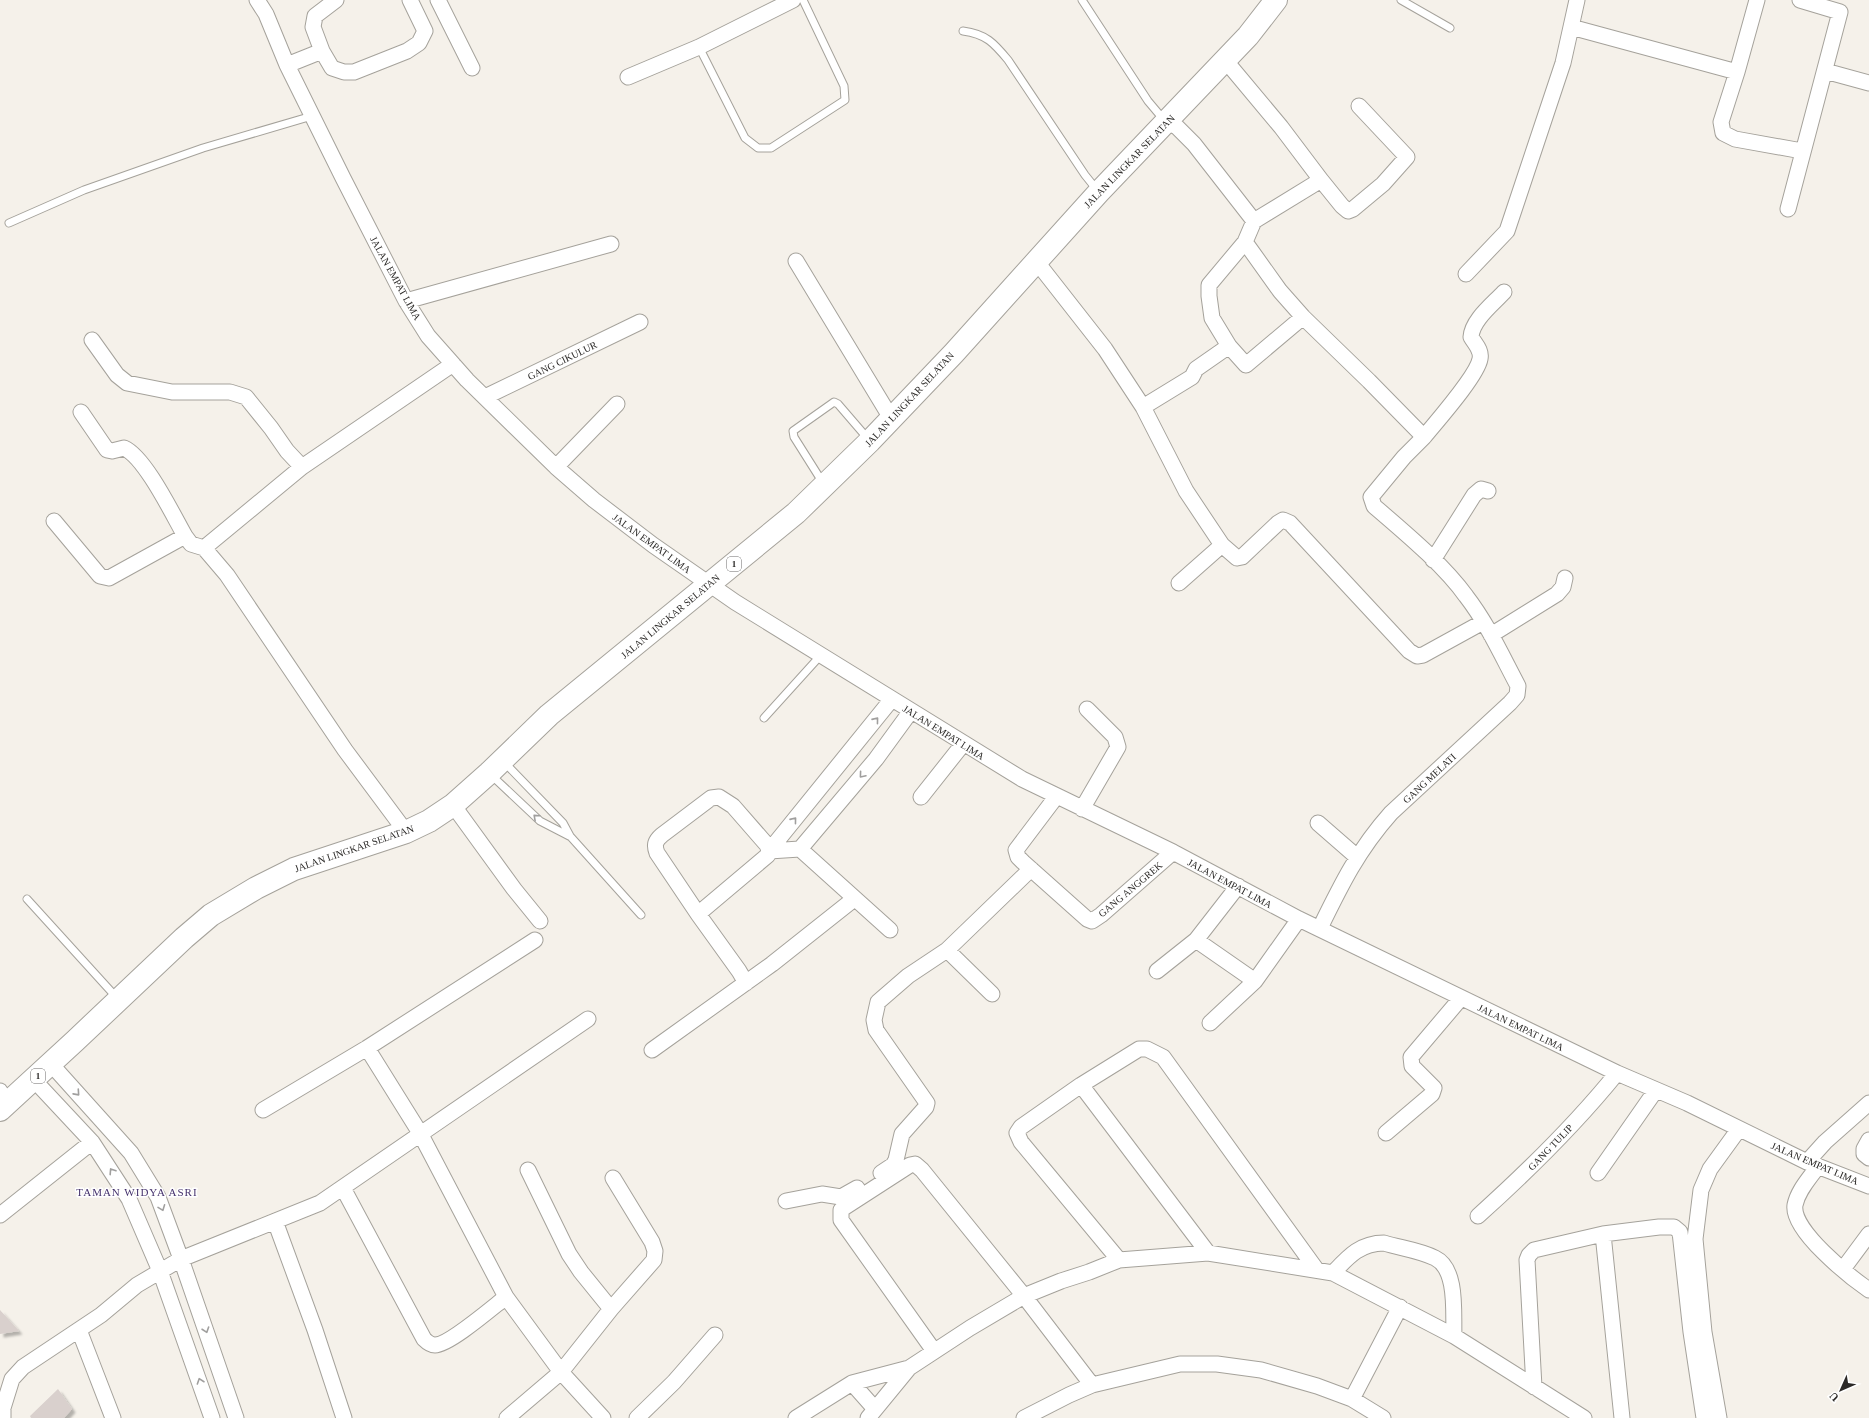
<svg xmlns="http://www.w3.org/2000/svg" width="1869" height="1418" viewBox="0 0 1869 1418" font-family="'Times New Roman',serif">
	<defs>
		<filter id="shadow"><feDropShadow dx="3.5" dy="3.5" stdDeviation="1" flood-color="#0004"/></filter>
	</defs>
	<rect width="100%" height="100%" fill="#f5f1ea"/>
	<path fill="#d9d0cd" filter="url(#shadow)" d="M0 1310 19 1331 0 1334Z
		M58 1389 72 1409 64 1418H31L30 1416Z"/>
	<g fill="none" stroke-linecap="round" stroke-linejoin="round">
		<defs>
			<path id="service" d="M1082 0 1148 101 1164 120
				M1401 0 1450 28
				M963 31C986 34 994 43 1008 60L1085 175 1097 190
				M699 47 745 138 758 148H771L845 100 844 86 803 0
				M9 223 84 190 203 148 312 116
				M823 483 794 437 793 431 834 402 838 404 869 440
				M764 718 821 655
				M504 762 563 823 570 836 641 915
				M490 774 540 821 569 836
				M27 899 117 998"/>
			<path id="minor" d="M257 0 266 14 287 65 343 178 406 301 428 336 467 380 556 467 594 500 653 545 735 602 1022 779 1173 852 1299 919 1617 1073 1687 1103 1807 1162 1869 1186
				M438 0 472 68
				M1577 0 1571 27 1737 72 1757 0
				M322 51 332 68 344 72H354L407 51 419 43 425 31 410 0
				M1225 60 1281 127 1321 180
				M287 65 322 51 313 27 315 16 336 0
				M1825 71 1869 83
				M1737 72 1721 122 1723 133 1735 139 1802 151
				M628 77 699 47 793 0
				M1166 122 1177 127 1194 144 1254 221
				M1788 209 1840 12 1800 0
				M1245 242 1280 291 1303 317 1369 381 1424 437 1404 457 1371 497 1374 506C1404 532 1443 564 1466 596 1487 623 1502 656 1518 686L1517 695 1510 703 1391 813C1358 850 1341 885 1320 928
				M796 261 891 418
				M1036 261 1105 349 1143 407 1186 491 1222 545 1237 558 1242 557 1278 523 1283 520 1290 523 1409 651 1417 656 1423 655 1483 622
				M1466 274 1507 231 1563 63 1571 27
				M406 301 611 244
				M92 340 117 375 127 383 172 392H230L246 397 271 428 287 451 302 467
				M1229 346 1246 365 1303 317
				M485 397 640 322
				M1143 407 1192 377 1196 369 1229 346 1212 318 1209 296V285L1245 242 1254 221 1321 180 1342 206 1348 211 1353 209 1383 184 1407 157 1359 106
				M81 412 107 450 112 451 124 448C145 457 173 515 185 536
				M1424 437C1437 421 1477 376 1480 359 1482 350 1475 344 1471 337 1472 320 1493 304 1504 292
				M556 467 617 404
				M54 521 100 576 109 578 185 536 191 544 204 548 227 575 345 750 406 832
				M204 548 302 467 453 364
				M1433 560 1474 495 1481 489 1488 491
				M1179 583 1222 545
				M1491 635 1557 594 1563 587 1565 578
				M921 797 963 744
				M1056 797 1016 850 1018 857 1023 862 1087 919 1092 921 1101 915 1173 852
				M453 805 514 889 540 921
				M1082 809 1118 747 1115 737 1087 709
				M1318 823 1357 857
				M800 849 876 759 911 711
				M769 851 800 849 890 930
				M698 914 768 855 769 851 892 699
				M1196 940 1255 981
				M947 950 992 994
				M1157 971 1196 940 1238 886
				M746 983 739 971 698 914 657 853C654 845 655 841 662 835L711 798 719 797 733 806 767 845 769 851
				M1210 1023 1255 981 1299 919
				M367 1048 535 940
				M652 1050 772 964 854 899
				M51 1064 131 1153 158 1197 181 1259 236 1418
				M34 1080 92 1142 129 1199 160 1271 212 1418
				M1081 1085 1208 1253
				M0 1091 7 1104
				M263 1110 367 1048 420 1133 506 1297 561 1372 603 1418
				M1386 1133 1432 1094 1434 1088 1412 1066 1411 1057 1461 998
				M1869 1140 1864 1149V1154L1869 1158
				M1807 1162 1825 1142 1869 1103
				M1818 1166C1810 1178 1798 1190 1795 1205 1791 1230 1850 1277 1869 1290
				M528 1170 569 1254 581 1272 611 1309
				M881 1173 893 1165 896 1160 902 1134 926 1107 927 1103 876 1030 874 1020 878 1002 908 976 947 950 1031 869
				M1598 1173 1656 1090
				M343 1188 424 1339C427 1342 431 1345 435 1345 449 1345 493 1307 506 1297
				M786 1201 822 1194 841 1197 857 1188
				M0 1215 92 1142
				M1478 1216C1528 1171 1575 1125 1617 1073
				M275 1221 315 1330 344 1418
				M1119 1260 1021 1142 1017 1133 1021 1127 1081 1085 1139 1049H1147L1163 1057 1316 1269
				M1843 1269 1869 1234
				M1333 1273C1348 1257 1360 1243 1384 1243 1400 1248 1419 1250 1435 1258 1458 1269 1453 1314 1454 1336
				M79 1330 113 1418
				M934 1351 841 1220V1210L845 1207 910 1165 915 1164 922 1170 1024 1296 1092 1385
				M852 1383 875 1409
				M1534 1387 1527 1260 1529 1255 1534 1250 1603 1234
				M1352 1399 1400 1307
				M3 1418V1408L12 1379 23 1367 101 1315 137 1285 181 1259 320 1203 588 1019
				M507 1418 561 1372 611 1309 654 1260 655 1251 652 1242 613 1178
				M637 1418 674 1382 715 1335
				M796 1418 852 1383 909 1368 970 1328 1024 1296 1061 1281 1089 1272 1119 1260 1208 1253 1333 1273 1454 1336 1584 1418
				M868 1418 909 1368
				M1024 1418 1069 1395 1092 1385 1180 1364H1217L1261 1370 1317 1386 1352 1399 1383 1418
				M1622 1418 1603 1234 1659 1227H1674L1680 1232 1691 1332 1704 1418
				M1719 1418 1704 1332 1695 1239 1701 1190 1710 1169 1739 1129"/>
			<path id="trunk" d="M0 1110 75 1041 184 938 211 915 256 888 294 869 406 832 429 821 453 805 489 773 549 715 796 513 870 441 954 353 1099 192 1248 36 1276 0"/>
		</defs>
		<use href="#service" stroke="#a5a29b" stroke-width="9"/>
		<use href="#minor" stroke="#a5a29b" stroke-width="17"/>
		<use href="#trunk" stroke="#a5a29b" stroke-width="24"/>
		<use href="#service" stroke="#fff" stroke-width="7"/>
		<use href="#minor" stroke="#fff" stroke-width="15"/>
		<use href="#trunk" stroke="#fff" stroke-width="22"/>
	</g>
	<defs><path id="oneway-chevron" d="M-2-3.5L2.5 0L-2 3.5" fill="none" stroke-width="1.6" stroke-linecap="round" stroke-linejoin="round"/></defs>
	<g stroke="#a09f9e">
		<use href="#oneway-chevron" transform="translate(876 720) rotate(-51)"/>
		<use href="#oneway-chevron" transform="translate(862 775) rotate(130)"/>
		<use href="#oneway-chevron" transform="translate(536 817) rotate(-138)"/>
		<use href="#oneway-chevron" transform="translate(794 820) rotate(-51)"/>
		<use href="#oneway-chevron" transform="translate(77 1093) rotate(48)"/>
		<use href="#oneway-chevron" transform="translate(112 1171) rotate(-123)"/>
		<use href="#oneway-chevron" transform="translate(162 1208) rotate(69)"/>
		<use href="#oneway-chevron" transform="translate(206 1330) rotate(71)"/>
		<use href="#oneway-chevron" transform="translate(200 1381) rotate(-109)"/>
	</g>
	<g text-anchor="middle" stroke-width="3" stroke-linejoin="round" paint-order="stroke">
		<g fill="#fff" stroke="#6b6968" stroke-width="1">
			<rect x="727" y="557" width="14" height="14" rx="3"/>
			<rect x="31" y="1069" width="14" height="14" rx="3"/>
		</g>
		<g font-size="9" font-weight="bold" fill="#2b2927">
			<text x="734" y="567">1</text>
			<text x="38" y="1079">1</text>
		</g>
		<g font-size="10" fill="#2b2927" stroke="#fff">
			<text transform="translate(1129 161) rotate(-46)" y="4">JALAN LINGKAR SELATAN</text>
			<text transform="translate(396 278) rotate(61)" y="4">JALAN EMPAT LIMA</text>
			<text transform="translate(562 360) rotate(-26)" y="4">GANG CIKULUR</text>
			<text transform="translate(909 399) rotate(-47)" y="4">JALAN LINGKAR SELATAN</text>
			<text transform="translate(652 543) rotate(36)" y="4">JALAN EMPAT LIMA</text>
			<text transform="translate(670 616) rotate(-40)" y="4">JALAN LINGKAR SELATAN</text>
			<text transform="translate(944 732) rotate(32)" y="4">JALAN EMPAT LIMA</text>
			<text transform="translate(1429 778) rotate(-43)" y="4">GANG MELATI</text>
			<text transform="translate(354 848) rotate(-19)" y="4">JALAN LINGKAR SELATAN</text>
			<text transform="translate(1230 883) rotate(28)" y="4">JALAN EMPAT LIMA</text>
			<text transform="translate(1130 889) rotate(-40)" y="4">GANG ANGGREK</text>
			<text transform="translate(1521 1027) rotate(26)" y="4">JALAN EMPAT LIMA</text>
			<text transform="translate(1550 1147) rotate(-46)" y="4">GANG TULIP</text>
			<text transform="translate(1815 1163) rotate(23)" y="4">JALAN EMPAT LIMA</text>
		</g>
		<g font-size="11" letter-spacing="1" fill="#44316c" stroke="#fff">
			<text x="137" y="1196">TAMAN WIDYA ASRI</text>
		</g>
	</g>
	<g transform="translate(1841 1390) rotate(225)" stroke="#ffffff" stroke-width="3" paint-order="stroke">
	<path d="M0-3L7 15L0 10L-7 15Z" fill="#2b2927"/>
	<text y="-6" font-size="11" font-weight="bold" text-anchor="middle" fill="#2b2927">U</text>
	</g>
</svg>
